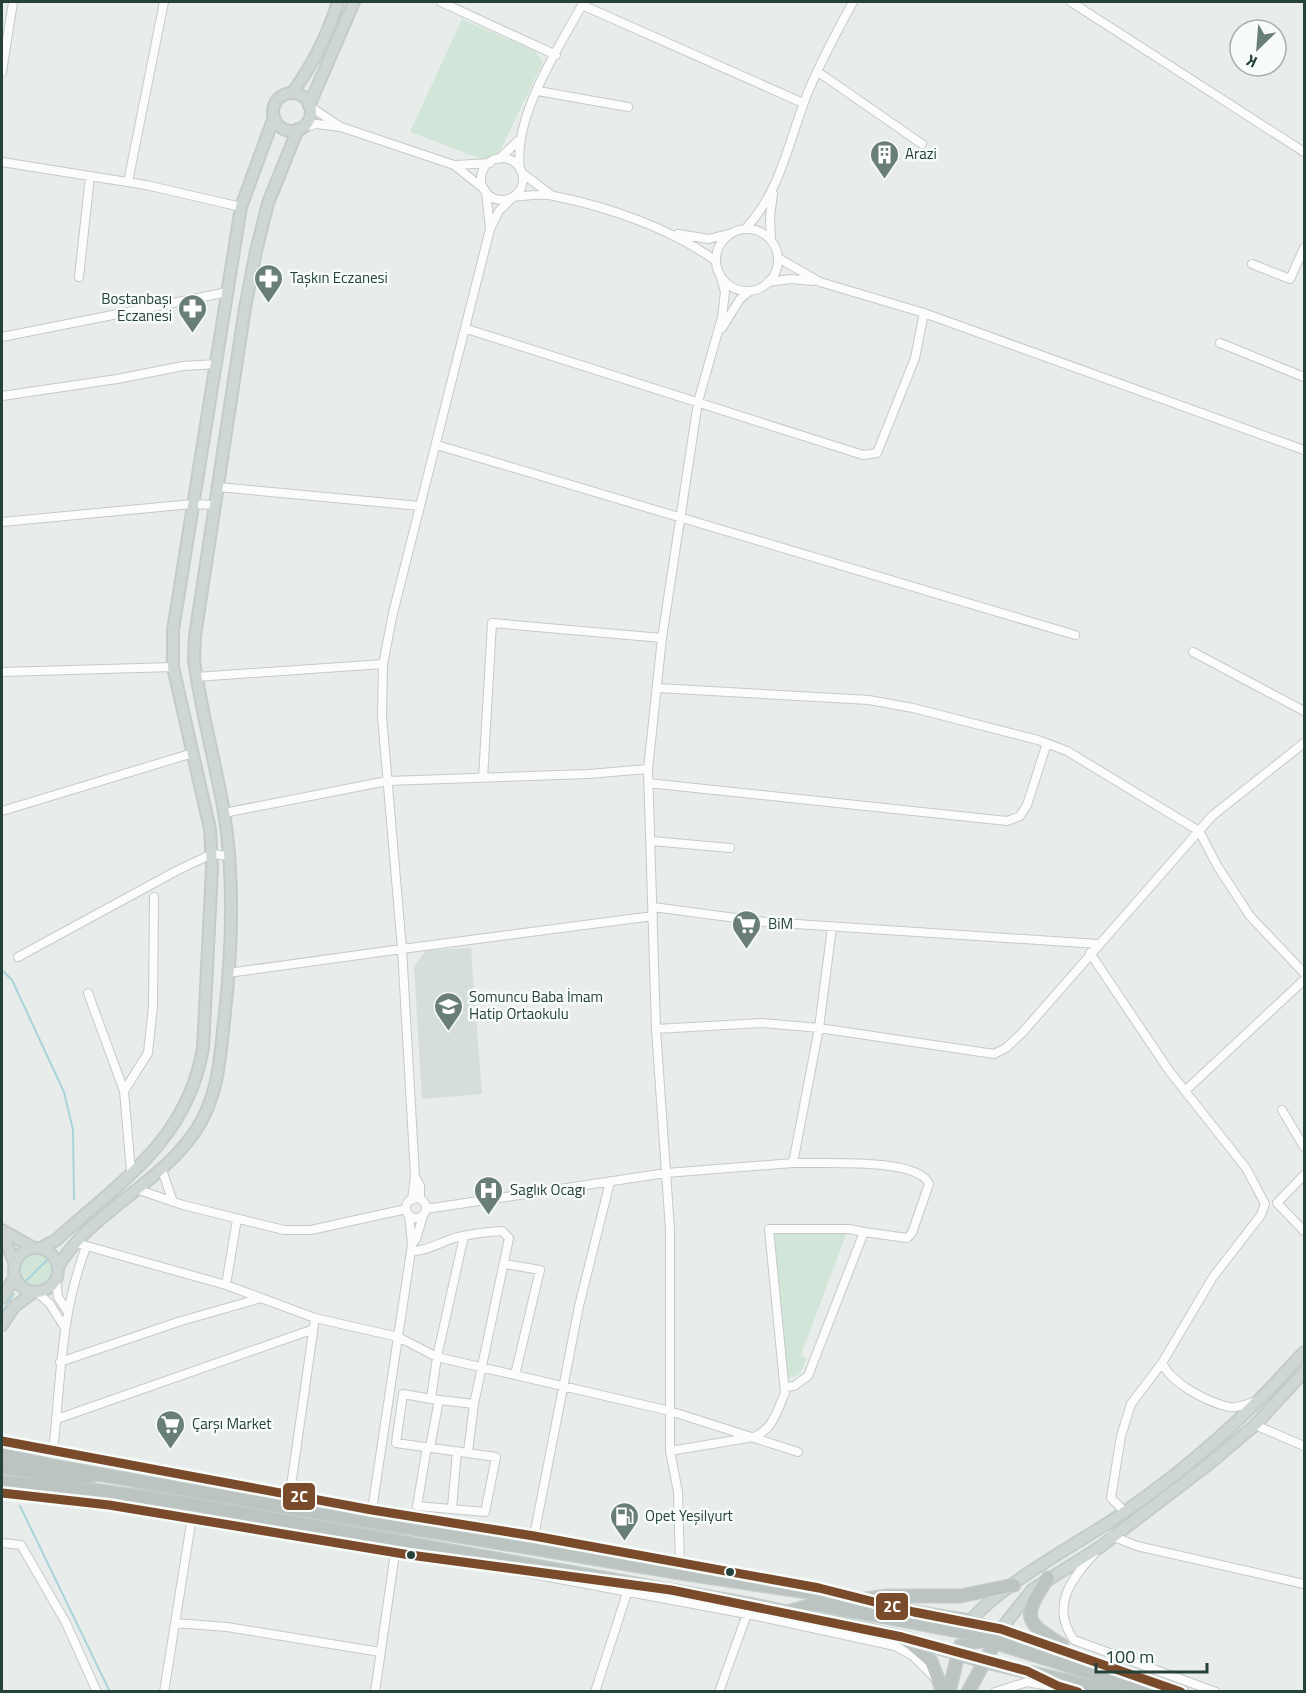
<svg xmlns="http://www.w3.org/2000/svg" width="1306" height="1693" viewBox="0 0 1306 1693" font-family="'Titillium Web',sans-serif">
	<rect width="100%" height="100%" fill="#e8edeb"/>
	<path fill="#d6dedb" d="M471 948 482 1094 422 1099 414 967 426 950Z"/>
	<path fill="#d1e6d8" d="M462 19 535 51 543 62 498 155 487 161 410 132Z
		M774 1232H847L801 1355 807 1359 799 1375 789 1378 781 1375Z
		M20 1271a16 16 0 1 1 32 0a16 16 0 1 1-32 0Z"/>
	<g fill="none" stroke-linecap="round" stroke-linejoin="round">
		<path stroke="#a9d4db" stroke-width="2" d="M2 970 12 980 64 1092 73 1130 74 1199
			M26 1281 47 1260
			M2 1312 14 1294
			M20 1506 110 1692"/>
		<defs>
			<path id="minor" d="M441 2 556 55
				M1071 2 1304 152
				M582 5 803 103
				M2 72 13 2
				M818 72 922 144
				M538 91 628 107
				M303 127 316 124 341 127 309 106
				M341 127 454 165 484 189
				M481 179a21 21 0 1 1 42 0a21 21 0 1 1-42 0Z
				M499 159 519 140
				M2 162 146 185 241 207
				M456 165 490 163
				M520 169C513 115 558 50 583 3
				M522 173 551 195
				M128 182 164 2
				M486 192 490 228
				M513 197C526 196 541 193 554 196 609 207 670 228 716 261
				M745 229C781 192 789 139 808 92 821 61 837 31 853 2
				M716 260a31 31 0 1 1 62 0a31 31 0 1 1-62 0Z
				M678 234 709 239 728 234
				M771 240 770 216 773 194
				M778 258 820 282 924 313 1304 450
				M1252 264 1290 279 1304 248
				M79 277 90 176
				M768 282 791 279 813 281
				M722 328 740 299 750 291
				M467 329 863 455 877 453 915 358 924 313
				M2 337 228 292
				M1220 343 1304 377
				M2 396 117 379 183 366 217 364
				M437 445 1075 635
				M218 487 420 506
				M2 522 192 504 215 505
				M1193 652 1304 711
				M2 672 173 667
				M196 677 383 664
				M658 688 869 700 913 708 1038 740 1067 751 1199 831 1218 867 1250 916 1304 973
				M483 778 492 623 662 638
				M648 783 1007 821 1020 816 1027 805 1047 743
				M2 811 193 753
				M224 813 387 781 588 774 648 769
				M652 841 730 848
				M653 907 766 922 1098 944
				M1090 953 1170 1072 1246 1168 1265 1204 1261 1215 1213 1277 1162 1363C1171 1383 1207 1402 1229 1407 1237 1409 1249 1403 1257 1401
				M18 957 178 870 212 854 228 856
				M228 973 402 949 382 716 383 664 393 613 490 229 499 211 512 198
				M88 993 124 1091 131 1172
				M656 1029 761 1023 819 1028 994 1054 1006 1048 1022 1033 1212 816 1304 743
				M1186 1090 1304 980
				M124 1091 148 1053 153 1006 154 897
				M1282 1110 1304 1147
				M162 1170 173 1202
				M1304 1175 1277 1203 1304 1231
				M415 1176 402 949 653 916
				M136 1189 183 1205 284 1230H311L406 1209
				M406 1208a10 10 0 1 1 20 0a10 10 0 1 1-20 0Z
				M412 1200 415 1176 420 1186V1199
				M426 1209 666 1173 793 1163 819 1028 832 927
				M409 1215 412 1244 416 1239 423 1216
				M464 1236 437 1357 431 1399 474 1404 468 1452
				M76 1243 226 1285 315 1318
				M412 1251C427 1251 439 1243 454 1238 470 1234 485 1232 502 1231L509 1238 474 1404
				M505 1264 540 1270 515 1375
				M56 1280 58 1297 68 1312
				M226 1285 237 1219
				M37 1292 50 1304 65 1328
				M60 1362 181 1321 258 1299
				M785 1393V1387L794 1386 808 1376 864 1232 907 1238 912 1233 929 1184C918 1157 820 1164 793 1163
				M57 1419 311 1330
				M1255 1425 1304 1446
				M2 1441 162 1472 290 1493 372 1510 534 1536 814 1587
				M427 1447 417 1506 485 1512 496 1457 396 1443 403 1394 431 1399
				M430 1447 439 1400
				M670 1451 754 1437C773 1429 777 1411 785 1393L769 1229H849L864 1232
				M53 1452C61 1380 60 1316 86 1247
				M2 1493 192 1517 527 1573 747 1614 895 1646 913 1656 935 1678
				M290 1493 315 1318 398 1337 437 1357 670 1411 798 1452
				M303 1505 342 1508
				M452 1508 457 1451
				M369 1510H372L412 1244
				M1125 1512 1111 1498 1121 1436 1131 1404 1162 1363
				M534 1536 579 1306 610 1182
				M1112 1536 1137 1546 1304 1584
				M2 1543 21 1545 66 1623 97 1692
				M1094 1554C1071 1579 1050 1607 1074 1640L1216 1692
				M680 1562 678 1492 670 1451V1230L656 1029 648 769 662 638 698 402 722 317 725 292 720 274
				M175 1623 227 1627 380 1652
				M164 1692 192 1517
				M375 1692 395 1553
				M595 1692 627 1593
				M719 1692 747 1614
				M995 1692 1027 1682 1080 1692"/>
			<path id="major" d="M292 93C312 66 328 34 338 2
				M273 112a19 19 0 1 1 38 0a19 19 0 1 1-38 0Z
				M309 106 354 2
				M2 1230 34 1248
				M2 1233 15 1264
				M41 1248 56 1240C121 1181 187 1141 203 1048L212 868 210 829 173 667V630L241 207 274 117
				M14 1270a22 22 0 1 1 44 0a22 22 0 1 1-44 0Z
				M58 1267C89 1213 161 1184 196 1130 218 1097 220 1059 224 1021 232 953 235 880 224 812 215 761 201 711 194 660L195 636 245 308 256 251 268 203 298 129
				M2 1298 15 1276
				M2 1325 14 1307 34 1292
				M970 1621C1005 1581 1078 1544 1123 1513 1193 1465 1248 1414 1304 1352
				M1001 1629 1032 1590 1100 1547 1209 1464 1255 1425 1304 1372"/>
			<path id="highway" d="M2 1454 53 1466 290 1508 681 1573 859 1600 914 1612 970 1621 1182 1692
				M2 1467 74 1478 91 1476
				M2 1482 94 1490 189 1504 754 1605 902 1637 986 1662 1114 1692
				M1048 1578C1023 1616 1022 1621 1062 1645
				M866 1599 887 1596H960L1014 1585
				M791 1611 816 1604 963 1632 997 1630
				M908 1641 931 1661 943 1692
				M958 1653 971 1643 987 1640 1151 1692
				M949 1692 960 1646
				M968 1692 999 1635"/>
		</defs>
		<use href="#minor" stroke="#c5cac8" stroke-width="10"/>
		<use href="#major" stroke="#c3ccc9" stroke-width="14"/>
		<use href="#highway" stroke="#c3ccc9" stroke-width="15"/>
		<use href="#minor" stroke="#fcfcfc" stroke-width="8"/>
		<use href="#major" stroke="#cfd7d5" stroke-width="10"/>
		<use href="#highway" stroke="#bcc4c2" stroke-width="12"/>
		<defs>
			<path id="bus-1" d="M2 1441 372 1510 534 1536 819 1588 914 1612 1001 1629 1181 1692
				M2 1493 109 1505 410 1555 671 1590 902 1637 1027 1671 1058 1686 1078 1692"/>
		</defs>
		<use href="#bus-1" stroke="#f7fbf9" stroke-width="14"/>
		<use href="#bus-1" stroke="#7a4b2a" stroke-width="9"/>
	</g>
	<defs>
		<symbol id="building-pin" viewBox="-11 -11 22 30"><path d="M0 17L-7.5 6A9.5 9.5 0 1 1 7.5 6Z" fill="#697e78" stroke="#f7fbf9"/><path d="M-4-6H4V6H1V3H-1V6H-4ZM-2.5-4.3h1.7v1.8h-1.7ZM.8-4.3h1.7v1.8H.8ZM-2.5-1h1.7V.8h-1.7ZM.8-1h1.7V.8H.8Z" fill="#fff"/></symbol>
		<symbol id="pharmacy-pin" viewBox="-11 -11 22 30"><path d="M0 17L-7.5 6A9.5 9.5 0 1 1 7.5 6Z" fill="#697e78" stroke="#f7fbf9"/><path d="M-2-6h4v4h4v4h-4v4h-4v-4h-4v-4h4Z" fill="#fff"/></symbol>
		<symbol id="supermarket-pin" viewBox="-11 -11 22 30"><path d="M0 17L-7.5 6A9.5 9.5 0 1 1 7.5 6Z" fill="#697e78" stroke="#f7fbf9"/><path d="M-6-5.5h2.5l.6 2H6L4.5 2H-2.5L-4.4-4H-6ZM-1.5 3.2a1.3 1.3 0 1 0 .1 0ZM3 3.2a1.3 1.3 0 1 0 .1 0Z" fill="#fff"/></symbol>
		<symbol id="school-pin" viewBox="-11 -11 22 30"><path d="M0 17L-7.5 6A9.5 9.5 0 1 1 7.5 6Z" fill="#697e78" stroke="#f7fbf9"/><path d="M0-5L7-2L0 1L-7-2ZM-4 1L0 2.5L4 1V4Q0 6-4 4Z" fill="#fff"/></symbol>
		<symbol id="hospital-pin" viewBox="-11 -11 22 30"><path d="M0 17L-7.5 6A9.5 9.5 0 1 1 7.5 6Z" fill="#697e78" stroke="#f7fbf9"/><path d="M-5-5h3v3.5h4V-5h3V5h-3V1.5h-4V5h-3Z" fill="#fff"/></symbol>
		<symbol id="fuel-pin" viewBox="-11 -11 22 30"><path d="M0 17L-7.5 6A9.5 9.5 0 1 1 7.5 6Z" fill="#697e78" stroke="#f7fbf9"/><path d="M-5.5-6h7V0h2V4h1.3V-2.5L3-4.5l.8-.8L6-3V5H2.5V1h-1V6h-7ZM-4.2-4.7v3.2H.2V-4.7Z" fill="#fff"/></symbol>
	</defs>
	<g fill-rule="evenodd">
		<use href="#building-pin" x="868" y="138" width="33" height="45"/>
		<use href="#pharmacy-pin" x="252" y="262" width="33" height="45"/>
		<use href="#pharmacy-pin" x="176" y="292" width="33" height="45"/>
		<use href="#supermarket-pin" x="730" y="908" width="33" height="45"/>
		<use href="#school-pin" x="432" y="990" width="33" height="45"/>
		<use href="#hospital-pin" x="472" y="1174" width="33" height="45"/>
		<use href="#supermarket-pin" x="154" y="1408" width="33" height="45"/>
		<use href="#fuel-pin" x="608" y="1500" width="33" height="45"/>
	</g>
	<g fill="#24423a" stroke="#f7fbf9" stroke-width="2">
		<circle cx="411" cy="1555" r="5"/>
		<circle cx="730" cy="1572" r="5"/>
	</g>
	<g text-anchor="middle" stroke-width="5" stroke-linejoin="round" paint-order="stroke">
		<g font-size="15" fill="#24423a" stroke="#f7fbf9" text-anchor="start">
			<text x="905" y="159">Arazi</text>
			<text x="290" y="283">Taşkın Eczanesi</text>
			<text x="172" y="304" text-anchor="end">Bostanbaşı<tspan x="172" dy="17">Eczanesi</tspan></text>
			<text x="768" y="929">BiM</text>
			<text x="469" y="1002">Somuncu Baba İmam<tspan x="469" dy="17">Hatip Ortaokulu</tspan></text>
			<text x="510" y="1195">Saglık Ocagı</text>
			<text x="192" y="1429">Çarşı Market</text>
			<text x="645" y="1521">Opet Yeşilyurt</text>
		</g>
	</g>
	<g stroke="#f7fbf9" stroke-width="2">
		<rect x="282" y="1482" width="34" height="29" rx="6" fill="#7a4b2a"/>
		<rect x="875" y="1592" width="34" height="29" rx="6" fill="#7a4b2a"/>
	</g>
	<g font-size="16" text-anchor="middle" font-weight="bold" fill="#fff">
		<text x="299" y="1502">2C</text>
		<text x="892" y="1612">2C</text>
	</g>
	<rect width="1306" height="1693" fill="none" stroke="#24423a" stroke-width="6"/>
	<g transform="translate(1258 48) rotate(205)"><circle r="28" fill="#f7fbf9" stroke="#a3b1ad" stroke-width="1.5"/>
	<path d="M0-4.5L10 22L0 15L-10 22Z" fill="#697e78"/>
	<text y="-9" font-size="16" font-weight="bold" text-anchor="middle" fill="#24423a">K</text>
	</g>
	<path d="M1096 1663v9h111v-9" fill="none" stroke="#24423a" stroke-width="3"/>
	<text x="1105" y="1663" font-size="18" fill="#24423a" stroke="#f7fbf9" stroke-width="4.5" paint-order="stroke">100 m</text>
</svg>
